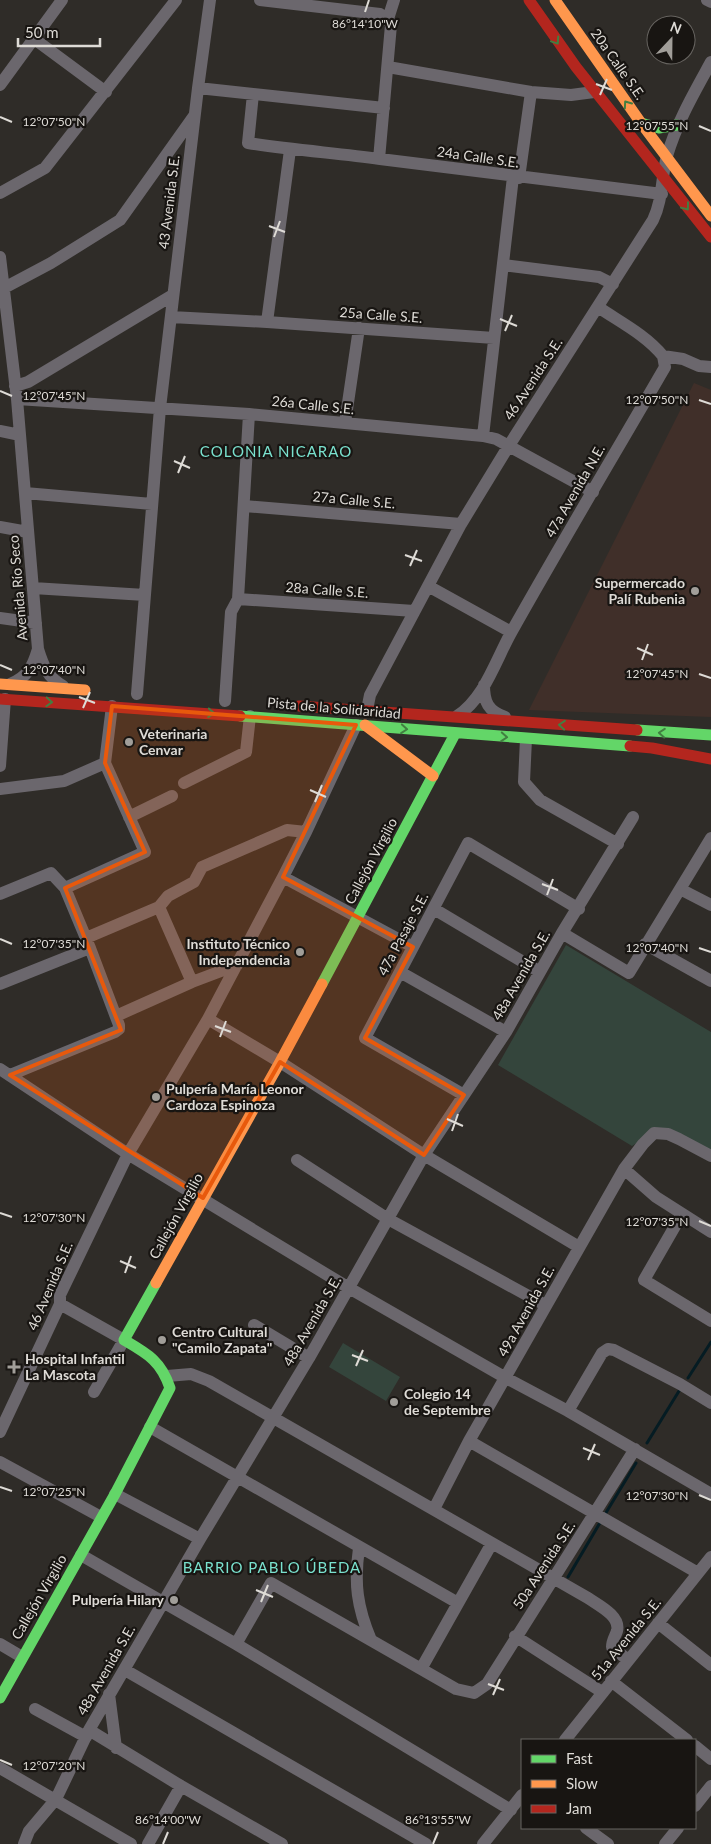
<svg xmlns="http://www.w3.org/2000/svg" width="711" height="1844" viewBox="0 0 711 1844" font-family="Lato,sans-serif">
	<rect width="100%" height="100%" fill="#2f2c28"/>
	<path fill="#402f29" d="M694 383 711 390V717L529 710Z"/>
	<path fill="#34453c" d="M566 945 711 1032V1160L682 1143 648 1136 632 1146 498 1065Z
		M343 1343 400 1377 386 1401 329 1367Z"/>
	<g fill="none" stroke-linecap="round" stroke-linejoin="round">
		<path stroke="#051c23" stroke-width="3" d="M688 1378 711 1342
			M647 1443 679 1391
			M604 1516 636 1463
			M568 1577 601 1521"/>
		<path stroke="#6b676d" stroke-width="12" d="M260 0 380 14 388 19
			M707 0 711 2
			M33 38 106 92
			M388 67 531 92 571 95 594 92
			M0 85 62 0
			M198 88 384 108
			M253 94 248 143C292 150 336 153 380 159 474 170 568 183 662 194
			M379 159 391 25 388 19 394 0
			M519 178 531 92
			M0 193 45 168 176 0
			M0 257 17 399 38 649C43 665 47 677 63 686
			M503 265 599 277 613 284
			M4 288 51 263 120 220 194 116
			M598 307C620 322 646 335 663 356
			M171 317 267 322 494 338
			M267 322 290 150
			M663 356 683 359 699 366 711 367
			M15 386 28 382 173 295
			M17 399 249 414 483 436 496 439 593 492
			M345 423 359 328
			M0 431 20 435
			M483 436 513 177
			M25 493 152 504
			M244 506 461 524
			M0 527 28 532
			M428 586 511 632
			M33 588 145 595
			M238 599 414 611
			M0 618 36 623
			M10 684C28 677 33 666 38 649
			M484 685C484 702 488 711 505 717
			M137 694 160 408 198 88 210 0
			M225 701 231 612 238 599 249 414
			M367 710 370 695 461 524 508 447 653 220C663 199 661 178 667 156 677 122 694 93 711 62
			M457 716C485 698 496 659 512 631 562 542 614 455 665 367L663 356
			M526 739 524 782 540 800 618 844
			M0 766 5 699
			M184 783 246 752 250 716
			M0 789 64 781 105 763
			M129 817 172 796
			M283 877 413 947
			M680 889 711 905
			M0 894 51 873 65 888
			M159 907 192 982
			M434 909 540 972
			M562 933 629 973 711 838
			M86 938 159 907 168 896 194 882 202 867 287 830 306 832
			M645 944 711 981
			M400 972 506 1032
			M0 984 90 948
			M116 1016 192 982 237 965
			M208 1019 280 1062 424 1155 579 1247
			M0 1069 128 1154 349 1288 506 1378 568 1411 711 1494
			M10 1075 115 1032 119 1029V1025L90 948 65 888 145 852 105 763 112 706
			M464 1095 365 1038 468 843 579 909
			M297 1160 388 1219 545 1305
			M624 1169 656 1197 711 1232
			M682 1214 644 1280 711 1321
			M60 1304 124 1340 94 1392
			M254 1325 309 1358
			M167 1376 191 1374 209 1381 588 1598C598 1605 621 1616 617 1631 615 1637 612 1640 612 1647L628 1660
			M568 1411 602 1353 608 1349 614 1350 680 1384 711 1403
			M150 1427 458 1603
			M0 1432 60 1304V1295L128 1154 208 1019 283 877 306 832 356 725
			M469 1441 698 1573
			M0 1462 101 1517
			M115 1494 200 1539
			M434 1509 469 1441 624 1169 643 1144 654 1133 668 1134 679 1139 711 1156
			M359 1548C354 1583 357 1607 371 1640
			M81 1555 236 1644 511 1810
			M658 1623 711 1665
			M515 1636 602 1692
			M0 1644 22 1657
			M236 1644 271 1583 456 1689 474 1693 487 1684 635 1449
			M421 1669 492 1543
			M125 1670 426 1844
			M611 1681 687 1740
			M109 1694 116 1748
			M35 1709 86 1737
			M89 1730 181 1786 282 1844
			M565 1740 711 1557
			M695 1746 711 1759
			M0 1768 131 1844
			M695 1806 711 1786
			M586 1828 608 1844
			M24 1844 29 1831 56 1799 89 1730 200 1539 309 1358 424 1155 506 1032 562 933 633 817
			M148 1844 181 1786
			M483 1844 522 1795
			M665 1844 678 1828"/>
		<path stroke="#63d668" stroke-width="11" d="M641 123 659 128 677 125
			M240 716 630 746
			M637 730 711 735
			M322 984 455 734
			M0 1698 115 1494 170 1388C161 1361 148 1354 124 1340L156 1283"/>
		<path stroke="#ff974d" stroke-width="11" d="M555 0 641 123 711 216
			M0 684 85 690
			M365 725 433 776
			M156 1283 280 1062 322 984"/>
		<path stroke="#b3261e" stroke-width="11" d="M529 0 576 67 711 237
			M0 699 240 716
			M299 706 637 730
			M630 746 652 748 711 759"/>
	</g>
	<defs><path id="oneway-chevron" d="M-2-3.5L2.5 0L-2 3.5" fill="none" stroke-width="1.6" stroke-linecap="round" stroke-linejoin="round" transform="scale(1.25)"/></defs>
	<g stroke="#417f41">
		<use href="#oneway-chevron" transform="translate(556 41) rotate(56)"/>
		<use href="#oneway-chevron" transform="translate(627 104) rotate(-125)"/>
		<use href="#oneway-chevron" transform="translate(686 207) rotate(53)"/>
		<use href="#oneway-chevron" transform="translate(49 702) rotate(3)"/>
		<use href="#oneway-chevron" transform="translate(211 713) rotate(4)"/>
		<use href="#oneway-chevron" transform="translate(562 725) rotate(-175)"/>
		<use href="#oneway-chevron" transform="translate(404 729) rotate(5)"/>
		<use href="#oneway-chevron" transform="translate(662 733) rotate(-176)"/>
		<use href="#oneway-chevron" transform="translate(504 737) rotate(4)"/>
	</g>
	<path fill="#e8590c" fill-opacity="0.2" stroke="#e8590c" stroke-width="4" stroke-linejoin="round" d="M112 706 356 725 283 877 413 947 365 1038 464 1095 424 1155 280 1062 203 1198 10 1075 121 1030 65 888 145 852 105 763Z"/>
	<path fill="none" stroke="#dedbd6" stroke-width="2" d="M365 12 369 0M596 84 612 90M600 95 607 79M0 117 12 122M699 126 711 131M269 226 285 232M274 237 280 221M500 319 517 326M505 331 512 315M0 391 12 396M699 400 711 404M174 461 190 468M178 473 185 456M405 555 422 561M410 566 417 550M637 648 653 655M642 660 648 644M0 665 12 670M699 674 711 678M79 697 95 703M83 708 90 692M310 790 326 797M315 802 322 785M542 884 558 890M547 895 553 879M0 939 12 944M699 948 711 952M215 1026 231 1032M220 1037 226 1021M447 1119 463 1126M452 1131 458 1114M0 1213 12 1217M699 1221 711 1226M120 1261 136 1268M125 1273 131 1256M352 1355 368 1361M356 1366 363 1350M583 1448 600 1455M588 1460 595 1444M0 1487 12 1491M699 1495 711 1500M256 1590 273 1597M261 1602 268 1585M488 1684 504 1690M493 1695 500 1679M0 1760 12 1765M163 1844 168 1832M433 1844 438 1832"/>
	<g fill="#a19e99" stroke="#181512" stroke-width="2">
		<circle cx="695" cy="591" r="5"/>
		<circle cx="129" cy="742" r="5"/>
		<circle cx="300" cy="952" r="5"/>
		<circle cx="156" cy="1097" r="5"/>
		<circle cx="162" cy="1340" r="5"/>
		<path d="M11.5 1359.5h5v5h5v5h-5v5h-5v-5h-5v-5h5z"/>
		<circle cx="394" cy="1402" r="5"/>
		<circle cx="174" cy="1600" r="5"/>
	</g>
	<g text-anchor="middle" stroke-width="4.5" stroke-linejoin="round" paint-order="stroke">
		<g font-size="14" fill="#dedbd6" stroke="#181512">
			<text transform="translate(618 64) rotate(55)" y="5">20a Calle S.E.</text>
			<text transform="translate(478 157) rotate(8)" y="5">24a Calle S.E.</text>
			<text transform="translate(169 202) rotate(-83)" y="5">43 Avenida S.E.</text>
			<text transform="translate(381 315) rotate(4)" y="5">25a Calle S.E.</text>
			<text transform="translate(533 379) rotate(-57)" y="5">46 Avenida S.E.</text>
			<text transform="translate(313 405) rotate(6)" y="5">26a Calle S.E.</text>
			<text transform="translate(575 491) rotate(-60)" y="5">47a Avenida N.E.</text>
			<text transform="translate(354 500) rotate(5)" y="5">27a Calle S.E.</text>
			<text transform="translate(18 588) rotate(-95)" y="5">Avenida Río Seco</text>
			<text transform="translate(327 590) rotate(4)" y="5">28a Calle S.E.</text>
			<text transform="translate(334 708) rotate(5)" y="5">Pista de la Solidaridad</text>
			<text transform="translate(371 861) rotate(-62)" y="5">Callejón Virgilio</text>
			<text transform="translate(403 934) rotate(-62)" y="5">47a Pasaje S.E.</text>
			<text transform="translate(521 975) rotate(-60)" y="5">48a Avenida S.E.</text>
			<text transform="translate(176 1216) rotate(-61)" y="5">Callejón Virgilio</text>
			<text transform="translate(50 1286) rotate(-67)" y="5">46 Avenida S.E.</text>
			<text transform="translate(526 1311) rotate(-61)" y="5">49a Avenida S.E.</text>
			<text transform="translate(312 1321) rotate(-60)" y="5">48a Avenida S.E.</text>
			<text transform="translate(544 1565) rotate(-57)" y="5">50a Avenida S.E.</text>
			<text transform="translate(39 1597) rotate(-60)" y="5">Callejón Virgilio</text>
			<text transform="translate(626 1639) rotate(-51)" y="5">51a Avenida S.E.</text>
			<text transform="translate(106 1670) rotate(-60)" y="5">48a Avenida S.E.</text>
		</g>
		<g font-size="14" font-weight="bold" fill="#dedbd6" stroke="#181512" text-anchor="start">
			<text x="685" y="588" text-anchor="end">Supermercado<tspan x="685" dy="16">Palí Rubenia</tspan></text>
			<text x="139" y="739">Veterinaria<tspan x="139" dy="16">Cenvar</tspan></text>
			<text x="290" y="949" text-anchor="end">Instituto Técnico<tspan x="290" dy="16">Independencia</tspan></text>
			<text x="166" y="1094">Pulpería María Leonor<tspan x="166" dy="16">Cardoza Espinoza</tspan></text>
			<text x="172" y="1337">Centro Cultural<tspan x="172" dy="16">"Camilo Zapata"</tspan></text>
			<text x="25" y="1364">Hospital Infantil<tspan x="25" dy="16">La Mascota</tspan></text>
			<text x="404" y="1399">Colegio 14<tspan x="404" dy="16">de Septembre</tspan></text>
			<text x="164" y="1605" text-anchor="end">Pulpería Hilary</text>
		</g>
		<g font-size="15" letter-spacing="1" fill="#7ae1ce" stroke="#181512">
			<text x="276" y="457">COLONIA NICARAO</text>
			<text x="272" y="1573">BARRIO PABLO ÚBEDA</text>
		</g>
	</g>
	<g font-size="12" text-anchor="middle" fill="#dedbd6" stroke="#181512" stroke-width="4.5" stroke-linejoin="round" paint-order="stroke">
		<text x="365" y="28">86°14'10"W</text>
		<text x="54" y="126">12°07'50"N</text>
		<text x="657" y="130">12°07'55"N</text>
		<text x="54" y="400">12°07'45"N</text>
		<text x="657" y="404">12°07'50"N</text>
		<text x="54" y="674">12°07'40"N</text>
		<text x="657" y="678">12°07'45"N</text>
		<text x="54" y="948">12°07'35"N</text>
		<text x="657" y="952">12°07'40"N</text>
		<text x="54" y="1222">12°07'30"N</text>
		<text x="657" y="1226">12°07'35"N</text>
		<text x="54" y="1496">12°07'25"N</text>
		<text x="657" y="1500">12°07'30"N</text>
		<text x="54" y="1770">12°07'20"N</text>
		<text x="168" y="1824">86°14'00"W</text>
		<text x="438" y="1824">86°13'55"W</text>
	</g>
	<rect x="521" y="1739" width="175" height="90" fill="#181512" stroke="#676460"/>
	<rect x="531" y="1755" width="25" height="8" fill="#63d668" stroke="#676460"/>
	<text x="566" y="1764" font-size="15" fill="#dedbd6">Fast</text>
	<rect x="531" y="1780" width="25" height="8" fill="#ff974d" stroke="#676460"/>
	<text x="566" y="1789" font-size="15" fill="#dedbd6">Slow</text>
	<rect x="531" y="1805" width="25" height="8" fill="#b3261e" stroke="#676460"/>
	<text x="566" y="1814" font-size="15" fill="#dedbd6">Jam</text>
	<g transform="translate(671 40) rotate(22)"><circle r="24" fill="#181512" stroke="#676460"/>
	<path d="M0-4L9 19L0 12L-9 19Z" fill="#a19e99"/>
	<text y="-8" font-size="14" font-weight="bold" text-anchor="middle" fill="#dedbd6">N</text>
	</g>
	<path d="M18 38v8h82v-8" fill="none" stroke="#dedbd6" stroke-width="2.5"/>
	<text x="25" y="38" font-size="15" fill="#dedbd6" stroke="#181512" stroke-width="4" paint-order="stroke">50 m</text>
</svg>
